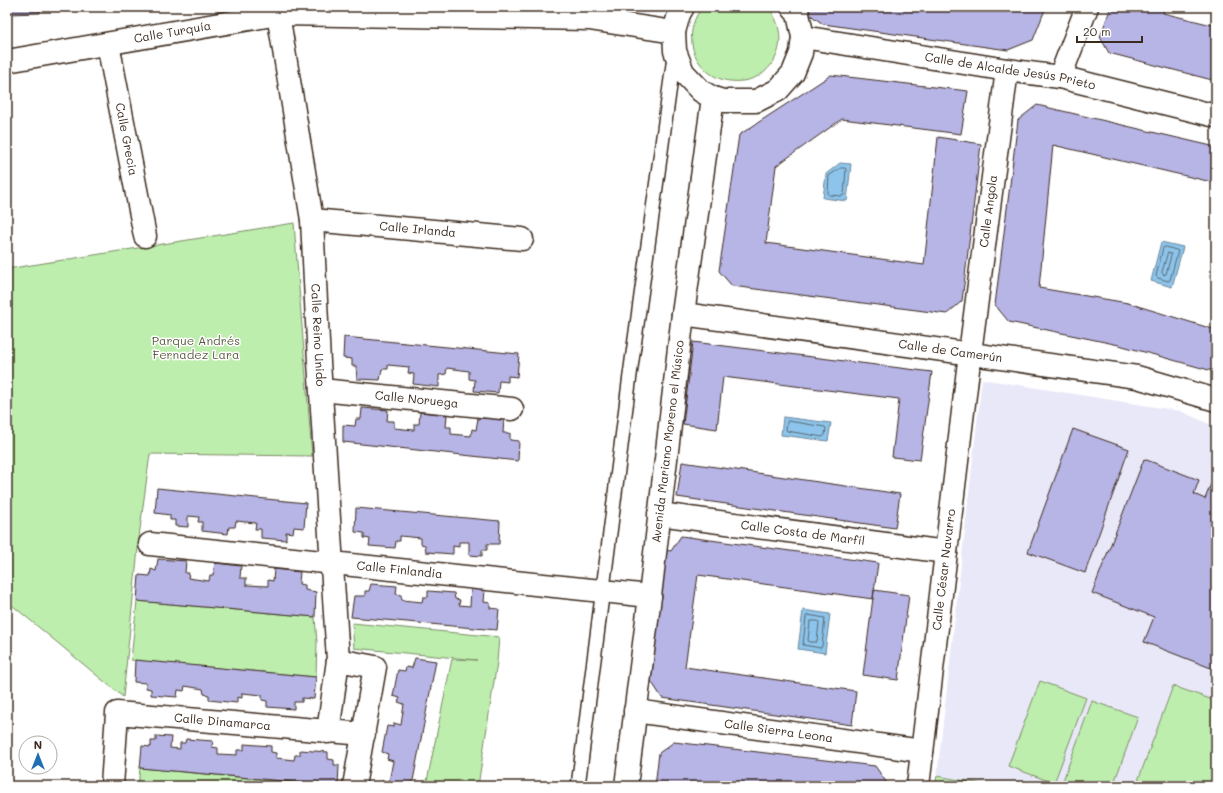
<svg xmlns="http://www.w3.org/2000/svg" width="1223" height="793" viewBox="0 0 1223 793" font-family="Mali,sans-serif">
	<rect width="100%" height="100%" fill="#fff"/>
	<filter id="ink" filterUnits="userSpaceOnUse"><feTurbulence type="fractalNoise" baseFrequency=".025" numOctaves="2"/><feDisplacementMap in="SourceGraphic" scale="8" xChannelSelector="R" yChannelSelector="G"/><feConvolveMatrix kernelMatrix="1 2 1 2 8 2 1 2 1" color-interpolation-filters="sRGB"/></filter>
	<g filter="url(#ink)">
		<path fill="#e9e8f8" d="M982 379 1180 411 1216 427V786H994L937 776Z"/>
		<path fill="#bdeeae" stroke="#7c8c66" d="M703 7H768C795 40 773 86 730 81 721 80 712 76 706 70 698 62 693 54 692 43 690 31 694 16 703 7Z
			M294 223 312 456 150 454 140 529 123 697 7 601V269Z
			M137 601 315 617 317 642 316 677 131 660Z
			M352 623 499 637 497 662 478 786H426L452 659 477 660 354 648Z
			M1040 681 1086 698 1054 783 1008 766Z
			M1173 686 1216 701V769L1210 786H1136Z
			M1092 701 1138 717 1113 786H1061Z
			M140 768 332 786H138Z
			M937 776 994 786H935Z"/>
		<path fill="#8cc4eb" stroke="#6c8699" d="M840 163 851 164 847 201 823 198 826 174Z
			M1161 242 1183 247 1172 287 1151 281Z
			M783 417 831 423 828 441 781 435Z
			M803 610 830 614 825 653 798 649Z"/>
		<g fill="none" stroke-linecap="round" stroke-linejoin="round">
			<path stroke="#5b6870" stroke-width="1" d="M841 168H845L846 169 844 195 842 196 829 195 828 193 829 176Z
				M1166 247 1176 250 1178 251 1170 280 1168 281 1158 278 1156 276 1163 248Z
				M1168 253 1171 254V256L1166 274 1164 275 1162 273Z
				M788 421 825 427 826 428 825 435 823 437 787 431 786 430 787 423Z
				M808 615 825 618 822 646 821 648 803 645 806 617Z
				M812 621H818L819 623 817 641 816 642H809L808 640 810 622Z"/>
		</g>
		<path fill="#b7b4e6" stroke="#3b2a1e" d="M7 7H40V13L7 14Z
			M804 7H1046L1033 40 1008 50 823 24 809 14Z
			M1111 7H1165L1163 13 1216 26V81L1109 53 1100 37Z
			M831 75 968 91 961 134 842 119 776 166 766 243 924 265 938 137 981 144 962 301 947 314 732 286 719 271 739 135Z
			M1037 105 1216 147V183L1053 145 1039 288 1128 303 1216 330V372L1119 345 1009 322 995 305 1018 120Z
			M344 337 519 354 517 377 508 376V382L499 381 498 393 474 391 475 380 469 379V371L447 368 446 374 439 375V387L413 384 414 374 408 373 409 367 388 365V369H382L380 380 357 379 356 366H352V359L343 358Z
			M693 342 932 372 920 460 892 457 899 399 723 377 717 429 683 424Z
			M362 408 388 410 387 421H394V428L414 430V424H419L420 412 447 415 446 427H451V434L471 436 472 429 476 430 478 418 504 419 503 433H510V440L519 441 518 461 343 442V425L355 426 356 419H361Z
			M1073 429 1129 449 1085 573 1028 552Z
			M1144 459 1199 480 1194 494 1205 499 1216 471V670L1144 642 1154 617 1092 593Z
			M682 462 900 494 895 528 677 497Z
			M157 488 306 503 304 528 294 527 293 533 286 532V540L261 538V529H255L256 523 236 521 235 527H229L228 534 202 531V522H198L199 517 188 516V527L175 526V520H170V515L155 513Z
			M356 508 500 521 499 544H487V550H482V556L469 555V542H459V547L453 546V554L426 552 425 545 421 544V538L400 536V541H396L395 548 369 546 370 539 364 538V533L355 532Z
			M681 536 878 563 873 599 698 575 685 667 856 691 852 725 662 698 651 681 665 550 671 551Z
			M158 559 186 561 185 573H189L188 578 209 581 210 575H213L215 563 241 566 240 578H246V585L268 586V580L273 581 274 569 300 572 299 584 305 585V590L316 592 315 617 137 601 139 575 150 576 151 569 156 571Z
			M371 584 397 586 396 594 401 595 402 600 422 602 423 597H428V591L454 593 455 599 460 600 459 605 470 606 471 588 485 590 484 602 490 603V608L499 609 497 630 351 617 354 596H365V591H369Z
			M874 590 909 595 898 680 863 675Z
			M415 658 436 661 412 786H375V784H382L383 780 389 782 393 761 387 759 388 754 382 752 387 726 394 727V723L401 725 404 704 398 702 400 698 393 696 398 670 405 671 406 667 412 668Z
			M135 660 316 677 314 699 302 698V702H294V709L267 707V701L262 700V695L242 693V698L237 697V703L209 700V695L204 694 203 689 185 686 184 691 178 690 177 697 151 695V689L146 688V683L134 682Z
			M156 736 171 737 170 748 180 749V743H185L186 739 213 741 212 747 218 748V754L237 755V750H244V744L271 746V752L276 753V758L294 760 295 755H300V750L328 752V759L334 760V765H339L338 786 140 768 142 746 151 747V741H156Z
			M674 742 875 766 889 786H655L659 753Z"/>
		<g fill="none" stroke-linecap="round" stroke-linejoin="round">
			<defs>
				<path id="lane" d="M578 786 630 375 674 57"/>
				<g id="street">
					<path d="M683 7 679 14 674 32 675 51 683 72 701 91 713 98 723 101H756L778 90 793 73 801 53 803 37 798 14 792 7"/>
					<path id="s1" d="M278 14 312 220 319 362 338 660 328 732"/>
					<path id="s2" d="M803 37 1007 70 1060 77 1216 116"/>
					<path id="s3" d="M108 44 145 236"/>
					<path id="s4" d="M7 61 278 14 589 19 674 32"/>
					<path d="M1060 77 1087 7"/>
					<path id="s5" d="M312 220 522 239"/>
					<path id="s6" d="M683 314 1137 377 1216 400"/>
					<path id="s7" d="M321 390 512 409"/>
					<path id="s8" d="M659 514 946 552"/>
					<path id="s9" d="M150 544 650 596"/>
					<path d="M338 660 375 667 354 786"/>
					<path id="s10" d="M635 711 922 751"/>
					<path id="s11" d="M112 786 117 713 364 734"/>
					<path id="s12" d="M626 786 650 596 683 314 713 98"/>
					<path id="s13" d="M918 786 970 353 1007 70"/>
				</g>
			</defs>
			<use href="#lane" stroke="#3b2a1e" stroke-width="16"/>
			<use href="#street" stroke="#3b2a1e" stroke-width="25"/>
			<use href="#lane" stroke="#fff" stroke-width="13"/>
			<use href="#street" stroke="#fff" stroke-width="22"/>
		</g>
	</g>
	<g text-anchor="middle" stroke-width="3" stroke-linejoin="round" paint-order="stroke">
		<g font-size="12" fill="#3b2a1e" stroke="#fff">
			<text dy="4" stroke="none"><textPath href="#s4" startOffset="168">Calle Turquía</textPath></text>
			<text dy="4" stroke="none"><textPath href="#s2" startOffset="210">Calle de Alcalde Jesús Prieto</textPath></text>
			<text dy="4" stroke="none"><textPath href="#s3" startOffset="97">Calle Grecia</textPath></text>
			<text dy="4" stroke="none"><textPath href="#s13" startOffset="579">Calle Angola</textPath></text>
			<text dy="4" stroke="none"><textPath href="#s5" startOffset="106">Calle Irlanda</textPath></text>
			<text dy="4" stroke="none"><textPath href="#s1" startOffset="324">Calle Reino Unido</textPath></text>
			<text dy="4" stroke="none"><textPath href="#s6" startOffset="270">Calle de Camerún</textPath></text>
			<text dy="4" stroke="none"><textPath href="#s7" startOffset="96">Calle Noruega</textPath></text>
			<text dy="4" stroke="none"><textPath href="#s12" startOffset="347">Avenida Mariano Moreno el Músico</textPath></text>
			<text dy="4" stroke="none"><textPath href="#s8" startOffset="145">Calle Costa de Marfíl</textPath></text>
			<text dy="4" stroke="none"><textPath href="#s13" startOffset="218">Calle César Navarro</textPath></text>
			<text dy="4" stroke="none"><textPath href="#s9" startOffset="251">Calle Finlandia</textPath></text>
			<text dy="4" stroke="none"><textPath href="#s11" startOffset="179">Calle Dinamarca</textPath></text>
			<text dy="4" stroke="none"><textPath href="#s10" startOffset="145">Calle Sierra Leona</textPath></text>
		</g>
		<g font-size="12" fill="#5c5b42" stroke="#fff">
			<text x="196" y="345">Parque Andrés<tspan x="196" dy="14">Fernadez Lara</tspan></text>
		</g>
	</g>
	<rect width="1223" height="793" fill="none" stroke="#fff" stroke-width="24"/>
	<rect x="12" y="12" width="1199" height="769" fill="none" stroke="#3b2a1e" stroke-width="1.5" filter="url(#ink)"/>
	<g transform="translate(38 755)"><circle r="19" fill="#ffffff" stroke="#b1aaa5"/>
	<path d="M0-3L7 15L0 10L-7 15Z" fill="#1f6fb2"/>
	<text y="-6" font-size="11" font-weight="bold" text-anchor="middle" fill="#3b2a1e">N</text>
	</g>
	<path d="M1077 36v6h65v-6" fill="none" stroke="#3b2a1e" stroke-width="2"/>
	<text x="1083" y="36" font-size="12" fill="#3b2a1e" stroke="#ffffff" stroke-width="3" paint-order="stroke">20 m</text>
</svg>
